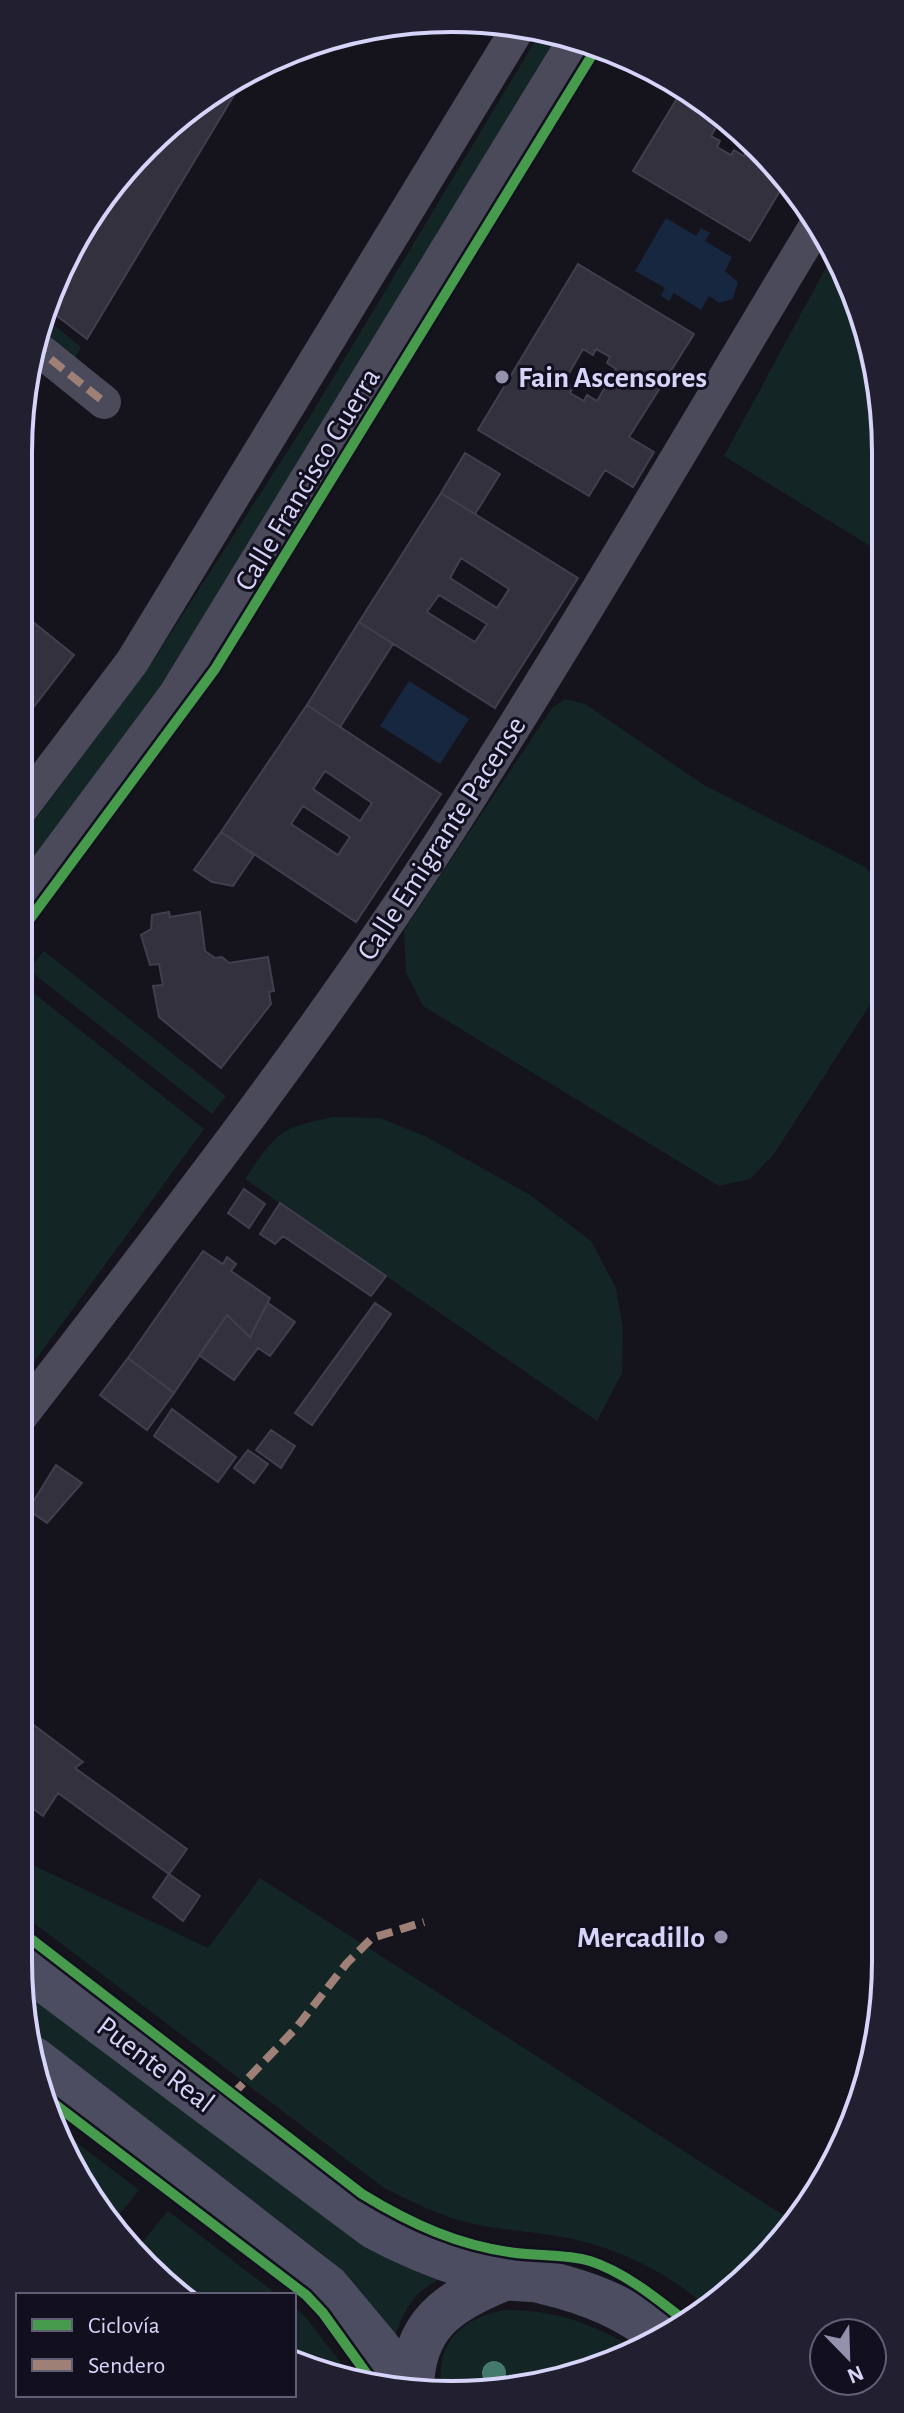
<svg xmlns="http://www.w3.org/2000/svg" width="904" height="2413" viewBox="0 0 904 2413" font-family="'Alegreya Sans',sans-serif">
	<rect width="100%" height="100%" fill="#15141c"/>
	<path fill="#142526" d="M541 31 562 33 170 673 18 880V843L153 661 312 413Z
		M835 251 841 260 882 395 883 554 724 456Z
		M44 317 81 347 74 360 37 331Z
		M565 699 585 704 704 785 865 867 883 884 884 983 774 1154 750 1179 719 1186 423 1006 406 972 404 930 552 708Z
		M44 951 226 1096 212 1114 29 970Z
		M20 982 204 1129 18 1384V984Z
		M334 1117 380 1118 427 1137 530 1195 591 1241 616 1288 623 1329 622 1373 597 1421 245 1179C276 1133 280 1127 334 1117Z
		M18 1858 208 1948 260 1878 797 2224 707 2308C671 2274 622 2250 573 2239 533 2230 491 2231 452 2218 429 2210 406 2199 384 2188L18 1911Z
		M23 1990 443 2278C414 2290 404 2310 394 2339L379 2315 324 2255 30 2033Z
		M56 2127 139 2190 112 2224Z
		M168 2211 278 2295H184L133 2253Z
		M294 2307 304 2315 351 2376 294 2357Z
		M504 2310C552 2309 591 2323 632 2347L537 2387 442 2390C434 2343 462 2318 504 2310Z"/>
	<path fill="#16273f" d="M666 218 696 236 701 228 710 233 705 241 732 257 725 271 738 282 733 299 719 303 709 296 701 310 674 293 669 301 661 296 665 288 635 271Z
		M409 681 469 719 440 764 380 726Z"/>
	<path fill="#33313e" stroke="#413f4f" stroke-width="2" fill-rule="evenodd" d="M248 72 87 339 48 309 90 224 96 228 108 201 116 195 107 190 108 187 235 76Z
		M684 87 722 117 711 136 720 141 717 147 731 155 734 150 744 156 751 142 778 166 787 179 750 241 633 171Z
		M578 264 694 334 629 437 654 452 633 487 605 470 589 496 478 430ZM583 349 593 355 596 349 610 357 607 363 616 369 597 401 587 395 584 401 570 393 573 387 564 382Z
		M465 453 500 474 475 514 441 493Z
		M441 493 578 578 495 708 359 622ZM461 558 509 589 497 608 450 578ZM439 595 487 624 475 642 427 612Z
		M18 610 74 655 18 727Z
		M359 622 393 644 340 727 307 705Z
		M307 705 441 794 356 922 221 832ZM325 771 372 803 360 821 313 789ZM303 806 350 837 338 855 291 824Z
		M221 832 254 855 233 886 212 882 194 870Z
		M169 912 170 917 200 912 205 951 215 958 222 957 229 963 268 957 274 991 269 992 271 1004 221 1068 159 1017 153 986 163 985 159 964 150 965 141 935 151 929 152 915Z
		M244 1189 265 1204 249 1228 228 1213Z
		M280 1203 386 1276 371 1296 283 1236 275 1244 260 1234Z
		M203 1251 223 1264 227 1257 236 1264 231 1271 270 1298 250 1337 227 1315 174 1393 128 1358Z
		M268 1303 295 1322 270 1356 258 1348 234 1380 199 1355 227 1315 250 1337Z
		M375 1303 391 1314 312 1425 295 1413Z
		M128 1358 174 1393 147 1430 100 1395Z
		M172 1409 236 1457 218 1482 154 1436Z
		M271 1430 295 1446 281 1468 256 1450Z
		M248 1450 268 1464 254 1483 234 1468Z
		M56 1465 82 1483 47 1523 28 1510Z
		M27 1720 83 1762 75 1768 187 1849 169 1874 58 1793 43 1816 18 1797V1727Z
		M169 1874 200 1896 183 1921 153 1897Z"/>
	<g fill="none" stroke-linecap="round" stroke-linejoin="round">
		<path stroke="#4a4a5b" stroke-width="34" d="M32 344 104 402
			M18 813 132 662 517 30
			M18 906 175 695 576 38
			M18 1420C165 1229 314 1039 445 836 574 635 694 428 817 224"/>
		<path stroke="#4d4d61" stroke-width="44" d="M18 1961 374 2227C414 2249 458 2265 501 2277 514 2281 530 2278 543 2282 586 2292 627 2307 660 2336
			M34 2059 328 2287 379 2348 406 2391
			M412 2391C412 2324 449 2301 504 2279"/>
		<path stroke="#9e8076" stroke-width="8" stroke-dasharray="16 8" stroke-linecap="butt" d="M32 344 104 402
			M232 2095 296 2028 347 1963 372 1938 424 1922"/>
		<defs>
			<path id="cycleway" d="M18 935 215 669 597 47
				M18 1929 362 2194C411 2224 459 2246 516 2253 540 2256 567 2254 590 2261 625 2272 660 2301 689 2324
				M40 2093 306 2295 323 2313 374 2384"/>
		</defs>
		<use href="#cycleway" stroke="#12101f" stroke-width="15"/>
		<use href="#cycleway" stroke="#469c4c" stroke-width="10"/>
	</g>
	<circle fill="#447a6e" cx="494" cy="2373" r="12"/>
	<g fill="#9391ac" stroke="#12101f" stroke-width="3">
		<circle cx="502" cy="377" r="8"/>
		<circle cx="721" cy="1937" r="8"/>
	</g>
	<g text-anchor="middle" stroke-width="6" stroke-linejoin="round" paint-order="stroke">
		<g font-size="30" font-weight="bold" fill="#d7d4f9" stroke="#12101f" text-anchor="start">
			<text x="518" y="387">Fain Ascensores</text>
			<text x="705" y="1947" text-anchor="end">Mercadillo</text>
		</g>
		<g font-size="30" fill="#d7d4f9" stroke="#12101f">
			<text transform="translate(307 479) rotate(-59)" y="10">Calle Francisco Guerra</text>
			<text transform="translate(441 838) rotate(-57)" y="10">Calle Emigrante Pacense</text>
			<text transform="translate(156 2064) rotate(37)" y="10">Puente Real</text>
		</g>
	</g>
	<path d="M0 0H904V2413H0ZM452 32H452A420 420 0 0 1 872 452V1961A420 420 0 0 1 452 2381H452A420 420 0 0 1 32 1961V452A420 420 0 0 1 452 32Z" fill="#222030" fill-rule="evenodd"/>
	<path fill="none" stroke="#d7d4f9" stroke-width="4" d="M452 32H452A420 420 0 0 1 872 452V1961A420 420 0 0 1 452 2381H452A420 420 0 0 1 32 1961V452A420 420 0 0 1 452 32Z"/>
	<rect x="16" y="2293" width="280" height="104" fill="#12101f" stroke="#615e76" stroke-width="2"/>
	<rect x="32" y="2319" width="40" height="12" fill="#469c4c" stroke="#615e76" stroke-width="2"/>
	<text x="88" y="2333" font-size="24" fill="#d7d4f9">Ciclovía</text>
	<rect x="32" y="2359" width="40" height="12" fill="#9e8076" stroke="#615e76" stroke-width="2"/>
	<text x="88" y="2373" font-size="24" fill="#d7d4f9">Sendero</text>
	<g transform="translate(848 2357) rotate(157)"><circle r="38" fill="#12101f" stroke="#615e76" stroke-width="2"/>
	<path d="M0-6L14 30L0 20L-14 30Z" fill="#9391ac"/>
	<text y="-12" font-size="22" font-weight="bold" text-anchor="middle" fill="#d7d4f9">N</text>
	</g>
</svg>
